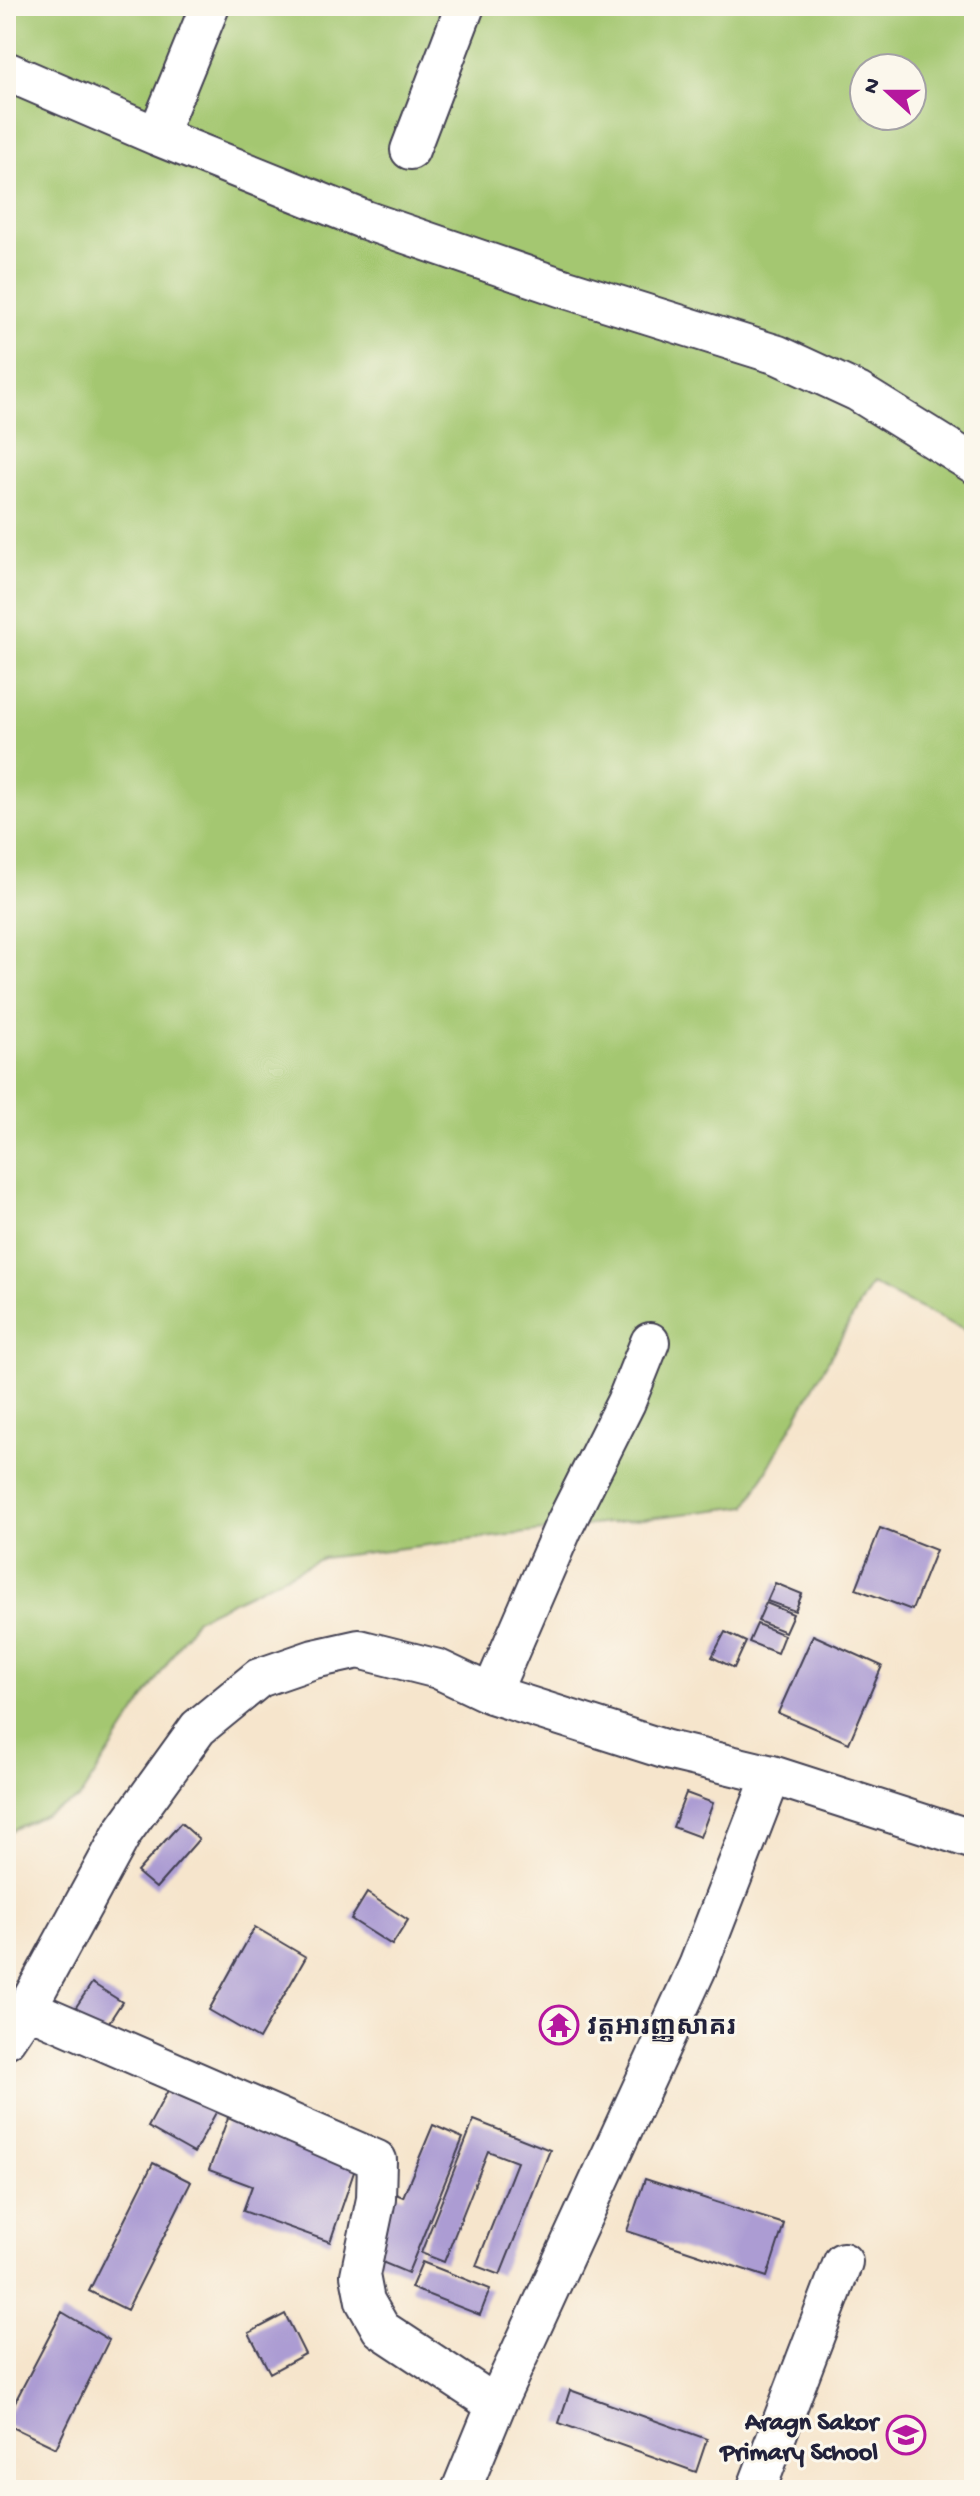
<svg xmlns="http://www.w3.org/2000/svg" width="980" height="2496" viewBox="0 0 980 2496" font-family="'Gochi Hand','Noto Sans Khmer',sans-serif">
	<rect width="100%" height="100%" fill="#fbf7ec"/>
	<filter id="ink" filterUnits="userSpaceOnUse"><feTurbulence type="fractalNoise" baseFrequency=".0125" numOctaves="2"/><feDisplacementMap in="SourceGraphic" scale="16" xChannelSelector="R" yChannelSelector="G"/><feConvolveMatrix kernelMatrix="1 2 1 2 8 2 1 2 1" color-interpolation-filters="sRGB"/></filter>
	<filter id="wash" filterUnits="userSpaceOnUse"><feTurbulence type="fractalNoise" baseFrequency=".006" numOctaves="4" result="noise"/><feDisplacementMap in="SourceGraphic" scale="32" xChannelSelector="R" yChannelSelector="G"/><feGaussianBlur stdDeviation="1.8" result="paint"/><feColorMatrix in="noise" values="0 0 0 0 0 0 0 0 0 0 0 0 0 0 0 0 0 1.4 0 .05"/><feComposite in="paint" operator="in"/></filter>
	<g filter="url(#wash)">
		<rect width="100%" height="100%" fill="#f6e5cc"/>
		<path fill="#a4c771" stroke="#637456" stroke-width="2" fill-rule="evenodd" d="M6 6H974V1335L871 1284 747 1506 322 1558 196 1619 79 1799 6 1833ZM864 68H912V116H864Z"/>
		<g id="blocks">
			<path fill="#ac9cd3" d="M880 1528 936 1550 912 1610 856 1589Z
				M775 1583 802 1594 795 1611 767 1601Z
				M766 1603 793 1614 785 1632 758 1621Z
				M757 1624 784 1635 777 1653 749 1642Z
				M725 1632 746 1642 734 1668 712 1657Z
				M813 1635 882 1666 849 1743 778 1713Z
				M686 1793 713 1803 700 1837 673 1827Z
				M181 1823 199 1839 156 1888 137 1872Z
				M367 1893 408 1920 392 1945 351 1919Z
				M255 1927 306 1957 259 2039 209 2010Z
				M92 1983 122 2002 100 2036 70 2016Z
				M173 2081 219 2107 194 2153 148 2127Z
				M230 2112 358 2160 330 2242 243 2211 252 2186 209 2170Z
				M474 2120 550 2150 500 2275 476 2266 517 2162 488 2151 444 2262 421 2253Z
				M433 2125 463 2138 408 2273 365 2255 391 2192 403 2197Z
				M153 2163 191 2182 127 2310 89 2291Z
				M645 2179 784 2224 767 2277 627 2231Z
				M422 2262 490 2289 480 2315 411 2288Z
				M62 2312 109 2340 56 2448 6 2424V2419Z
				M285 2314 305 2354 270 2373 249 2333Z
				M570 2390 707 2439 696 2472 559 2423Z"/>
		</g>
	</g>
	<g filter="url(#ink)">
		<use href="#blocks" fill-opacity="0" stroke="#423f51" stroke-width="2"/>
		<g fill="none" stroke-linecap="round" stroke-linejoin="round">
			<defs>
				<path id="street" d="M6 71 157 136 365 220 560 287 778 355 858 392 974 464
					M157 136 210 6
					M410 150 465 6
					M491 1694 563 1528 626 1402 650 1342
					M27 2008 377 2160 376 2199 360 2275 365 2301 381 2329 496 2405
					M6 2039 27 2008 123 1832 198 1728 259 1678 314 1659 359 1649 438 1669 491 1694 667 1750 772 1775 974 1840
					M461 2490 496 2405 698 1966 772 1775
					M756 2490 843 2262"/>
			</defs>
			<use href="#street" stroke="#423f51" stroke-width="42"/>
			<use href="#street" stroke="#fff" stroke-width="38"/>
		</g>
	</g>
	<defs>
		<symbol id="temple-ring" viewBox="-11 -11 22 22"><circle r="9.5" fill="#fbf7ec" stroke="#b5179e" stroke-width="1.5"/><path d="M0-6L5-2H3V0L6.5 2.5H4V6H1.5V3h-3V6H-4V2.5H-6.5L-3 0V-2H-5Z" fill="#b5179e"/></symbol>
		<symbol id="school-ring" viewBox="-11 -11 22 22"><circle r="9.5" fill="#fbf7ec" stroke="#b5179e" stroke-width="1.5"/><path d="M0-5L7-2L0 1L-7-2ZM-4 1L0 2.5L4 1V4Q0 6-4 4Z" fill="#b5179e"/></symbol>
	</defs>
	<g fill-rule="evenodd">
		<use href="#temple-ring" x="537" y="2003" width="44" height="44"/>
		<use href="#school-ring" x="884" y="2413" width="44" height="44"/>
	</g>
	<g text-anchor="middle" stroke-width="6" stroke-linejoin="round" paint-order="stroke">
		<g font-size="26" font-weight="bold" fill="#22223b" stroke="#fbf7ec" text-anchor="start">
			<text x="587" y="2034">វត្តអារញ្ញសាគរ</text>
			<text x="878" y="2429" text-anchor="end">Aragn Sakor<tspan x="878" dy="30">Primary School</tspan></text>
		</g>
	</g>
	<rect width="980" height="2496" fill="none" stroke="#fbf7ec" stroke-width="32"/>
	<g transform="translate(888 92) rotate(291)"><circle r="38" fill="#fbf7ec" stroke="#a4a2a5" stroke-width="2"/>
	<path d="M0-6L14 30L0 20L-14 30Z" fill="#b5179e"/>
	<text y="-12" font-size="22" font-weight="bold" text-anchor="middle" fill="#22223b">N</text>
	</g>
</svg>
